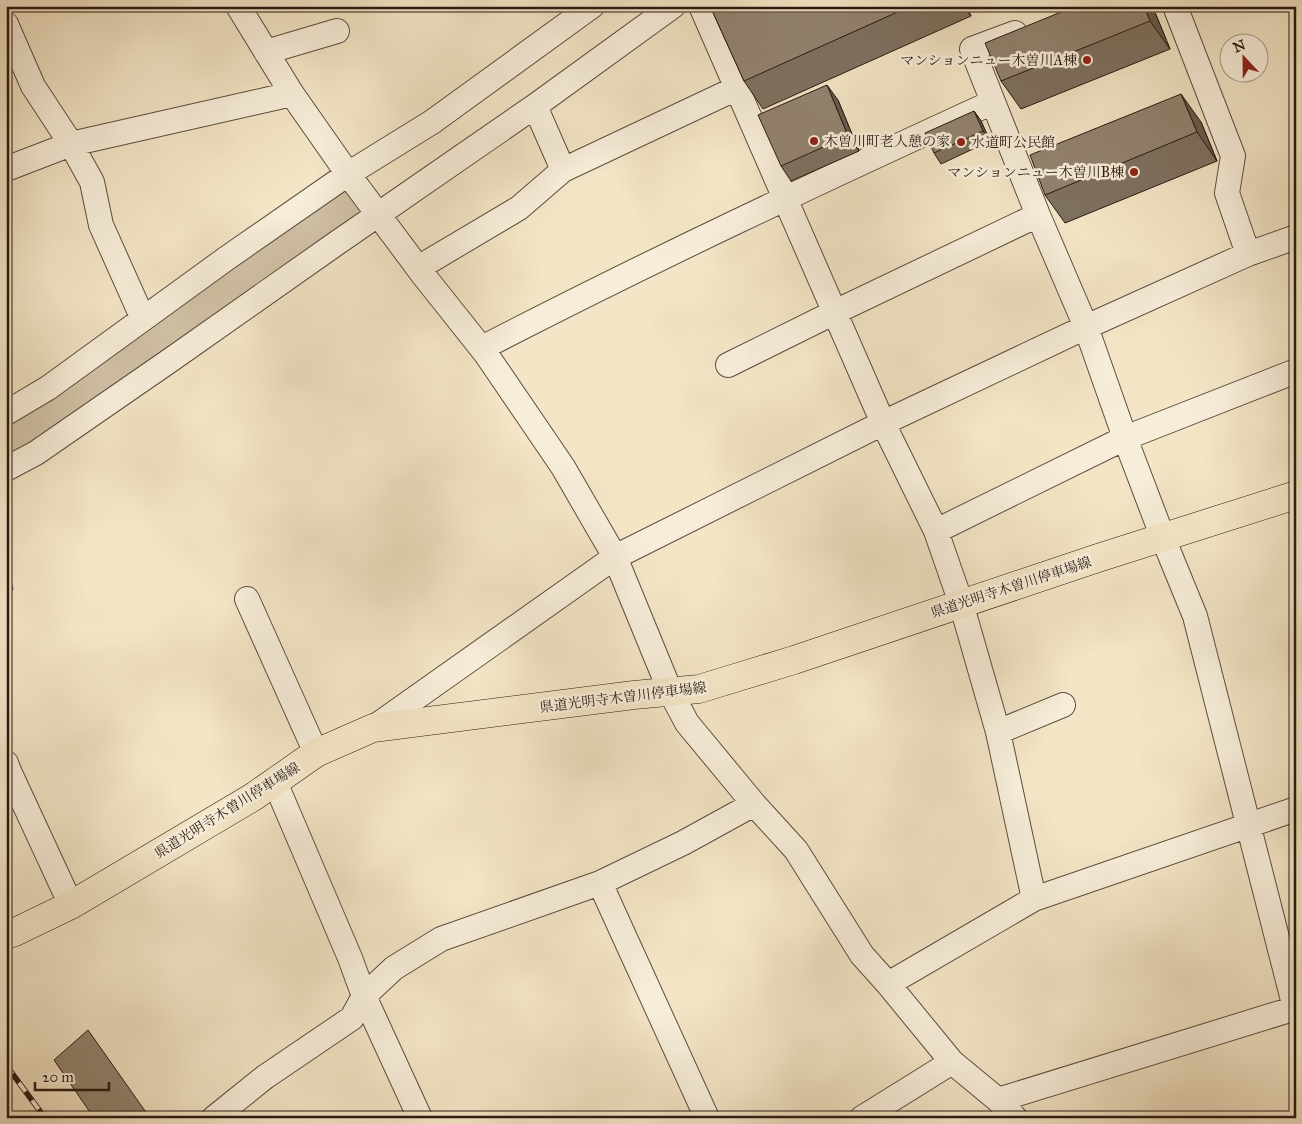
<svg xmlns="http://www.w3.org/2000/svg" width="1302" height="1124" viewBox="0 0 1302 1124" font-family="'IM FELL Great Primer','Noto Serif JP',serif">
	<rect width="100%" height="100%" fill="#f3e5c6"/>
	<filter id="stains"><feTurbulence type="fractalNoise" baseFrequency=".004" numOctaves="4"/><feColorMatrix values="0 0 0 0 .2 0 0 0 0 .09 0 0 0 0 .02 0 0 0 .5 -.17"/></filter>
	<radialGradient id="worn" r=".72"><stop offset=".6" stop-color="#630" stop-opacity="0"/><stop offset="1" stop-color="#630" stop-opacity=".3"/></radialGradient>
	<path fill="#d1c2a7" stroke="#7d6e5c" d="M348 174 378 215 6 469V412Z"/>
	<g fill="none" stroke-linecap="round" stroke-linejoin="round">
		<defs>
			<path id="minor" d="M238 6 292 94 348 174 424 276 486 354 563 467 615 557 670 691 687 723 754 804 796 850 862 955 888 984 952 1062 998 1100 1015 1118
				M701 6 883 423 936 531 961 603 998 732 1034 899
				M1175 6 1233 156 1227 193 1248 254
				M6 24 33 86 71 144 92 182 101 225 143 319
				M1015 33 972 49 1038 215 1086 327 1125 438 1163 538 1195 616 1295 1008
				M266 52 337 31
				M535 106 563 170 737 88
				M6 169 71 144 292 94
				M418 268 519 208 563 170
				M482 348C650 261 821 181 993 102
				M728 365 835 312 1038 215
				M6 413 48 388 227 258 348 174 432 122 592 6
				M6 469 36 453 172 359 334 245 535 106 673 6
				M936 531 1125 438 1296 371
				M247 599 316 753
				M373 728 615 557 883 423 1086 327 1248 254 1296 237
				M998 732 1063 705
				M6 763 9 771 71 905
				M275 782 350 958 364 996 420 1118
				M600 883 707 1118
				M888 984 1034 899 1296 809
				M998 1100 1296 1008
				M214 1118 265 1077 352 1018 364 996 394 968 441 939 600 883 683 843 754 804
				M862 1118 952 1062"/>
			<path id="major" d="M6 935 15 932 71 905 253 797 316 753 373 728 634 695 699 689 794 660 1098 558 1296 495"/>
		</defs>
		<use href="#minor" stroke="#5c4c3f" stroke-width="26"/>
		<use href="#major" stroke="#291912" stroke-width="29"/>
		<use href="#minor" stroke="#f7eeda" stroke-width="24"/>
		<use href="#major" stroke="#f3e5c6" stroke-width="28"/>
		<defs>
			<path id="rail" d="M6 1065 45 1118
				M6 1114 8 1118"/>
		</defs>
		<use href="#rail" stroke="#291912" stroke-width="5.5"/>
		<use href="#rail" stroke="#f7eeda" stroke-width="4" stroke-dasharray="11" stroke-linecap="butt"/>
	</g>
	<path fill="#7e7160" stroke="#291912" d="M710 6H966L971 16 763 109 744 81Z
		M1076 6H1151L1154 10 1170 49 1021 109 1001 81Z
		M838 100 859 151 791 181 781 166Z
		M974 111 981 121 990 141 941 164 934 153Z
		M1201 122 1217 161 1065 223 1045 195Z"/>
	<path fill="#665c4e" stroke="#291912" d="M963 6H966L971 16Z
		M1144 6H1151L1154 10 1170 49 1150 21Z
		M827 85 838 100 859 151 848 136Z
		M1181 94 1201 122 1217 161 1197 132Z
		M974 111 981 121 990 141 983 131Z
		M6 563 13 589 6 600Z"/>
	<path fill="#928370" stroke="#291912" d="M710 6H911L744 81Z
		M1076 6H1144L1150 21 1001 81 985 43Z
		M827 85 848 136 781 166 758 115Z
		M1181 94 1197 132 1045 195 1030 155Z
		M974 111 983 131 934 153 925 133Z
		M88 1030 150 1118H94L54 1060Z"/>
	<g fill="#8f2418" stroke="#f7eeda" stroke-width="2">
		<circle cx="1087" cy="60" r="5"/>
		<circle cx="814" cy="141" r="5"/>
		<circle cx="961" cy="142" r="5"/>
		<circle cx="1134" cy="172" r="5"/>
	</g>
	<g text-anchor="middle" stroke-width="5" stroke-linejoin="round" paint-order="stroke">
		<g font-size="14" fill="#291912" stroke="#f7eeda" text-anchor="end">
			<text x="1077" y="65">マンションニュー木曽川A棟</text>
			<text x="824" y="146" text-anchor="start">木曽川町老人憩の家</text>
			<text x="971" y="147" text-anchor="start">水道町公民館</text>
			<text x="1124" y="177">マンションニュー木曽川B棟</text>
		</g>
		<g font-size="14" fill="#291912" stroke="#f7eeda">
			<text transform="translate(1011 587) rotate(-18)" y="5">県道光明寺木曽川停車場線</text>
			<text transform="translate(623 697) rotate(-7)" y="5">県道光明寺木曽川停車場線</text>
			<text transform="translate(227 810) rotate(-32)" y="5">県道光明寺木曽川停車場線</text>
		</g>
	</g>
	<rect width="1302" height="1124" fill="none" stroke="#f3e5c6" stroke-width="25"/>
	<rect x="8" y="8" width="1287" height="1109" fill="none" stroke="#291912" stroke-width="2.5"/>
	<rect x="12" y="12" width="1277" height="1099" fill="none" stroke="#291912"/>
	<g transform="translate(1244 58) rotate(338)"><circle r="24" fill="#f7eeda" stroke="#a5998a"/>
	<path d="M0-4L9 19L0 12L-9 19Z" fill="#8f2418"/>
	<text y="-8" font-size="14" font-weight="bold" text-anchor="middle" fill="#291912">N</text>
	</g>
	<path d="M35 1082v8h74v-8" fill="none" stroke="#291912" stroke-width="2.5"/>
	<text x="42" y="1082" font-size="15" fill="#291912" stroke="#f7eeda" stroke-width="4" paint-order="stroke">20 m</text>
	<rect width="100%" height="100%" filter="url(#stains)"/>
	<rect width="100%" height="100%" fill="url(#worn)"/>
</svg>
